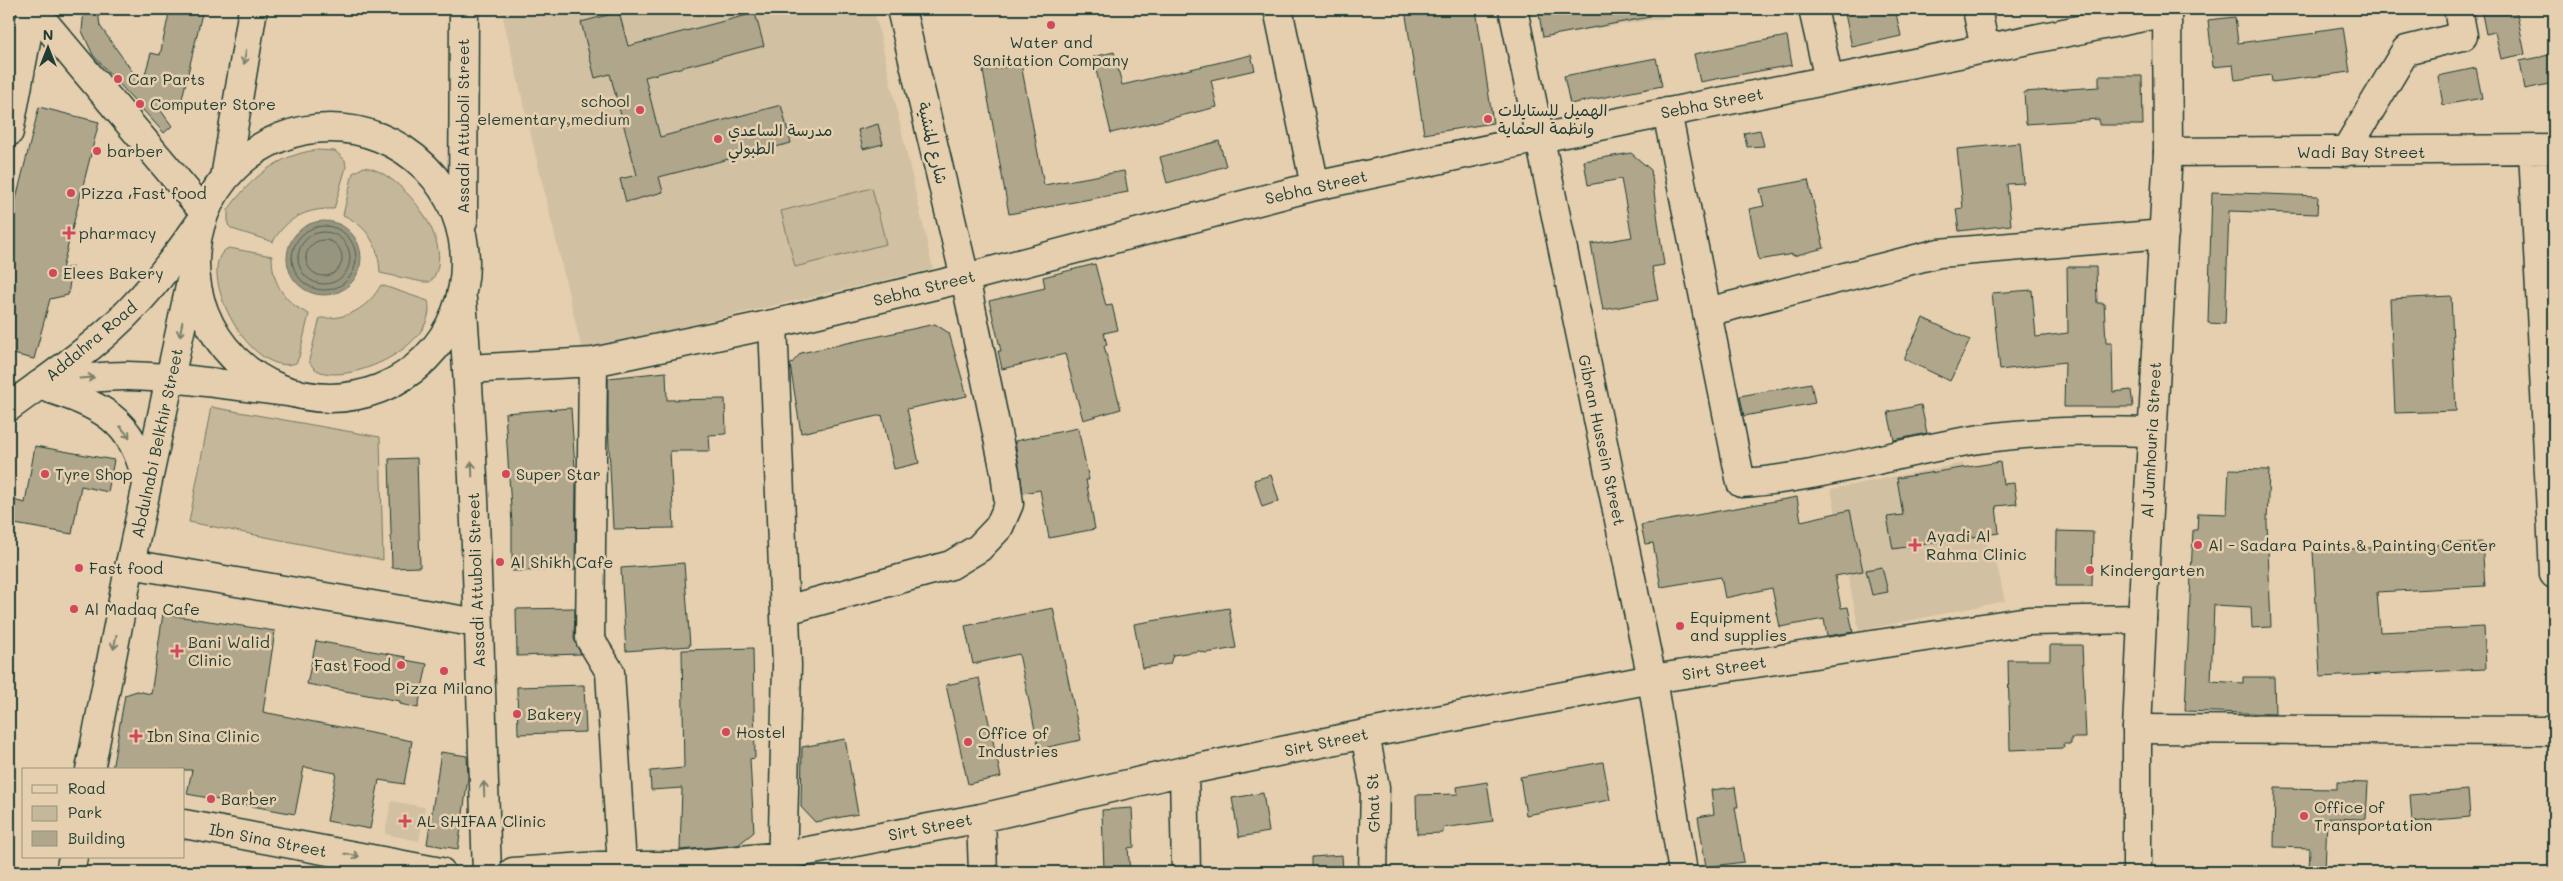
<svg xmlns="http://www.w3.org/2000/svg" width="2563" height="881" viewBox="0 0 2563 881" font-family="Mali,'Playpen Sans Arabic',sans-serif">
	<rect width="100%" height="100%" fill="#e6cfaf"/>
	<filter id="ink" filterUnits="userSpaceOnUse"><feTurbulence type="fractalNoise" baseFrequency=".02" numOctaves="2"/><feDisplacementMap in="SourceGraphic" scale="10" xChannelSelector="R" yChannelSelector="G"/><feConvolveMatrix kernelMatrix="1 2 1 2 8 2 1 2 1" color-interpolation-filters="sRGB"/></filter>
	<g filter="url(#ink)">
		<path fill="#d2c0a2" d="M501 9H874L933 269 582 350Z
			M1537 9H1721L1542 37Z
			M1964 463 1980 537 1994 552 2005 601 1859 631 1831 489Z
			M391 801 425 807 419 841 385 834Z"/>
		<path fill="#c5b79a" stroke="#727a67" d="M317 150 335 151 345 160 346 167 334 209C307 208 286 218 273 242L232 229 228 225V210C250 179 277 155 317 150Z
			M364 167C402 171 461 248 430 282H423L380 273C379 246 368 226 343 215L353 173Z
			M872 188 886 244 795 267 781 211Z
			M229 248 272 256C272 284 285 303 309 314L299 357 296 363C247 380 192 262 229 248Z
			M381 285 428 301C441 352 319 398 309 360L320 318C347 320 368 308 381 285Z
			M211 407 380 437 383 560 189 522Z"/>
		<path fill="#98957f" stroke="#687261" d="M287 258a37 37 0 1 1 74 0a37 37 0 1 1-74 0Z"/>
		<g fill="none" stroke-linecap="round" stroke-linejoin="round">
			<path stroke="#4f6052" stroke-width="1" d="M292 258a32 32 0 1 1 64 0a32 32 0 1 1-64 0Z
				M298 258a26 26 0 1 1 52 0a26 26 0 1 1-52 0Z
				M306 258a18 18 0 1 1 36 0a18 18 0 1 1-36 0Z"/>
		</g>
		<path fill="#afa68c" stroke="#1f3d34" d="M84 9 98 11 100 26 142 85 151 53 160 55 170 9H203L181 103 159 108 172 126 164 133 93 55 82 31Z
			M1405 9H1476L1493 123 1424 134Z
			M1538 9H1649L1650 17 1543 37Z
			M1844 9H1895L1901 36 1852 47Z
			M2481 9H2516L2525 54 2501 59 2495 32 2486 34Z
			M619 12 628 46 755 13 764 46 645 77 660 137 781 105 791 143 659 177 663 192 626 202 620 179 637 175 610 74 595 78 581 22Z
			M2235 17 2238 43 2317 33 2316 31 2343 27 2350 72 2272 82 2271 75 2235 80 2233 65 2213 67 2208 20Z
			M1787 36 1792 65 1700 82 1694 54Z
			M1114 52 1122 85 1251 55 1255 70 1211 80 1217 107 1111 133 1093 57Z
			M2554 54V83L2525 89 2520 61Z
			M1656 58 1662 86 1570 104 1564 76Z
			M1021 64 1044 185 1124 171 1128 192 1009 214 983 71Z
			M2476 68 2482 98 2443 105 2438 76Z
			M2099 76H2142L2143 125H2099V119L2026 124 2024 92 2099 87Z
			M39 107 99 122 62 269 72 267 68 295 50 299 34 359 9 353V227Z
			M878 124 883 144 863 149 858 130Z
			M1760 130 1764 146 1747 147 1744 133Z
			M1219 141 1226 166 1167 183 1160 157Z
			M2020 143 2024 183 2007 184 2011 225 1959 231 1956 209 1963 208 1957 149Z
			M1631 153 1651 170 1664 265 1652 267 1658 300 1603 310 1591 244 1632 237 1621 179 1588 185 1584 161Z
			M1808 180 1824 248 1793 256V254L1759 260 1749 209 1764 206 1760 189Z
			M2212 192 2318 196 2317 214 2229 211 2225 324 2208 323Z
			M1095 264 1106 306 1112 305 1118 330 1104 333 1107 345 1104 346 1121 409 1083 420 1065 354 1002 369 998 351H1001L989 301 1045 288 1043 277Z
			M2067 267H2096L2097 303H2104L2106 343H2112L2113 392 2131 390 2133 407H2064L2065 362 2000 370 1992 293 2032 290 2036 337 2068 333Z
			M2451 296 2456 411 2395 413 2390 299Z
			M1923 318 1970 340 1950 381 1904 359Z
			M935 324 949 333 967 396 907 409 919 463 894 469 882 415 801 433 790 365 801 353Z
			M666 372 667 400 725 399 726 434 709 435 710 451H670L674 528 613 529 608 425V378Z
			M1811 383 1815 403 1744 416 1740 396Z
			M1921 405 1927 433 1894 440 1888 412Z
			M571 408 576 483 575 570 512 571V524L505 413Z
			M1078 428 1089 480H1086L1095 529 1049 538 1040 490 1023 493 1015 441Z
			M35 446 114 460 108 492 81 486 72 534 9 523V499L25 503Z
			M417 458 420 567 392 568 389 459Z
			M2000 462 2003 484 2014 483 2017 504 1996 506 1999 533 1893 549 1887 517 1903 515 1897 478Z
			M2229 469 2269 470 2267 522 2271 627 2252 628 2251 607 2214 605 2211 681 2243 683V677H2274L2275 714 2185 711 2193 530H2197L2198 513 2227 514Z
			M1271 475 1279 501 1262 507 1254 480Z
			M1797 497 1801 521 1850 510 1863 571 1835 576 1841 608 1848 607 1853 632 1827 636 1824 619 1780 627 1772 588 1725 598 1721 577 1661 587 1653 543 1645 544 1641 525Z
			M2057 531 2093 532 2092 586H2056Z
			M2482 542 2485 586 2377 592 2380 632 2484 627 2486 669 2320 677 2313 551Z
			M684 563 690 646 626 651 621 568Z
			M1882 567 1888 592 1872 595 1866 570Z
			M575 608 574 639 581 654 517 656 516 609Z
			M1053 608 1081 740 1039 749 1019 654 973 664 965 626Z
			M1229 608 1236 648 1206 653 1199 651 1173 655 1170 664 1142 668 1134 624Z
			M163 614 275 631 263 712 412 741 404 784 379 780 370 829 327 821 336 773 304 767 295 814 187 794 192 770H112L125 695 137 691 151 694Z
			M316 641 406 657 405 660 427 664 418 708 400 704V701L307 684Z
			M2050 645H2082L2086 738H2071V744H2063L2064 748 2010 750 2008 660H2050Z
			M753 648 755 758 750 759 754 832 738 845 680 850 682 788 651 790 650 771 684 768 682 650Z
			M979 678 1001 777 968 784 946 685Z
			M584 685 586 732 518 734 517 687Z
			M845 739 858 814 815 822 801 807 802 747Z
			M441 752 467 756 468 778 458 849 427 844Z
			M1603 762 1610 800 1526 815 1520 777Z
			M1487 782 1493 821 1443 828V833L1417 834 1416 795 1458 794 1457 787Z
			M2337 782 2368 783 2366 819 2327 818 2325 872H2309L2310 848 2274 847 2275 788 2337 789Z
			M1735 787 1738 807H1735L1744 862 1706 867 1698 817 1714 814 1711 790Z
			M2468 790 2470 817 2412 822 2410 795Z
			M1263 793 1269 832 1239 837 1232 798Z
			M1132 808 1134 847 1128 848 1130 872H1104L1102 810Z
			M1342 855 1343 872H1312V857Z"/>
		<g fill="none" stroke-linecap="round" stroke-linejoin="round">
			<defs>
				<path id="minor" d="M1278 9 1315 186
					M1813 9 1829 80
					M1977 9 1985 49
					M1667 112 1741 483C1822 478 1900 451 1980 439 2037 431 2093 430 2150 432
					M9 132 32 9
					M2533 150 2554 574
					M2168 152 2554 149
					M2345 152 2406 50 2463 36 2458 9
					M1707 312 1939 253 2164 234
					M773 324 787 665 782 872
					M593 362 590 639 610 672 622 866
					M468 369 593 362 773 324 965 278 1315 186 1540 138 2168 12
					M130 564 478 623
					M786 610 951 565 979 548 999 527 1009 504 1005 472 965 278 901 9
					M2137 729 2554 731
					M1365 734 1375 788 1373 872
					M1184 771 1186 872
					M981 818 983 872
					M184 824 441 872
					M513 872 600 866H679L782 856 981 818 1184 771 1365 734 1652 679 2028 621 2142 619"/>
				<path id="major" d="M33 9 204 212
					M1513 9 1652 679 1683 872
					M40 385C69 380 98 376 128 376 184 377 240 387 295 393
					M9 407C51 376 98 345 133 307 159 280 181 250 202 220
					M2137 872V729L2142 619 2168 152 2167 9"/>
				<path id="highway" d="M195 263a135 135 0 1 1 270 0a135 135 0 1 1-270 0Z
					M225 178 253 9
					M463 221 464 9
					M462 299C477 490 480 681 487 872
					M39 385C99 405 133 416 147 484
					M90 770 130 564 192 276
					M70 872 73 857"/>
			</defs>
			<use href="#minor" stroke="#1f3d34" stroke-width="31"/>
			<use href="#major" stroke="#1f3d34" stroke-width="31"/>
			<use href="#highway" stroke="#1f3d34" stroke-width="31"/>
			<use href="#minor" stroke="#e6cfaf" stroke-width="28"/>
			<use href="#major" stroke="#e6cfaf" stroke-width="28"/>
			<use href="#highway" stroke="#e6cfaf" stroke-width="28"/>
		</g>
		<defs><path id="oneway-shaft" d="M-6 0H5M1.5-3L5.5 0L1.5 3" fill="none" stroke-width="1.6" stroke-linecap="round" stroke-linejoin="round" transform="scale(1.25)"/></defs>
		<g stroke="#797f6b">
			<use href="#oneway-shaft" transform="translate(245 57) rotate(99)"/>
			<use href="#oneway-shaft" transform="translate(181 329) rotate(101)"/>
			<use href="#oneway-shaft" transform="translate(87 378) rotate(-4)"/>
			<use href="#oneway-shaft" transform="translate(125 432) rotate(50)"/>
			<use href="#oneway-shaft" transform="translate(472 469) rotate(-92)"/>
			<use href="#oneway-shaft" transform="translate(115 642) rotate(101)"/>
			<use href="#oneway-shaft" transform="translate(484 789) rotate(-92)"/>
			<use href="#oneway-shaft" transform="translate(352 855) rotate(11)"/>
		</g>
	</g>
	<g fill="#d1495b" stroke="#e6cfaf" stroke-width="2">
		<circle cx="1051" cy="25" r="5"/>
		<circle cx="118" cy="79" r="5"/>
		<circle cx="140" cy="104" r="5"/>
		<circle cx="640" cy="110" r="5"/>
		<circle cx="1488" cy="119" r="5"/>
		<circle cx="718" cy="139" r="5"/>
		<circle cx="97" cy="151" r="5"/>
		<circle cx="71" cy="193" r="5"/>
		<path d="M66.5 225.5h5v5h5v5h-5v5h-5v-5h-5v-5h5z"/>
		<circle cx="53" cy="273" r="5"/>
		<circle cx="45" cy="474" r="5"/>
		<circle cx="506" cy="474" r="5"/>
		<path d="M1912.5 537.5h5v5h5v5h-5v5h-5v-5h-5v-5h5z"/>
		<circle cx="2198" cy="545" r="5"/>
		<circle cx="500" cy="562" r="5"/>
		<circle cx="79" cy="568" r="5"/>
		<circle cx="2090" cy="570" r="5"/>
		<circle cx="74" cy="609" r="5"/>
		<circle cx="1680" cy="626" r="5"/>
		<path d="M174.5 643.5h5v5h5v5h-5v5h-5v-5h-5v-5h5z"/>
		<circle cx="401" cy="665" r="5"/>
		<circle cx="444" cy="671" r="5"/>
		<circle cx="517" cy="714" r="5"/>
		<circle cx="726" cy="732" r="5"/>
		<path d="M133.5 728.5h5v5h5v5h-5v5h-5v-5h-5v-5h5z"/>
		<circle cx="968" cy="742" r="5"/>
		<circle cx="211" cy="799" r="5"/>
		<circle cx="2304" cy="816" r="5"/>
		<path d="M402.5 813.5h5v5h5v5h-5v5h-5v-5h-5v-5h5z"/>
	</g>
	<g text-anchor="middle" stroke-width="5" stroke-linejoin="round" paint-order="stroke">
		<g font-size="16" fill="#1f3d34" stroke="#e6cfaf" text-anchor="start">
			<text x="1051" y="48" text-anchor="middle">Water and<tspan x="1051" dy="18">Sanitation Company</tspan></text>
			<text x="128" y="85">Car Parts</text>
			<text x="630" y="107" text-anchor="end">school<tspan x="630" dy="18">elementary,medium</tspan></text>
			<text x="150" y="110">Computer Store</text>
			<text x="1498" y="116">الهميل للستايلات<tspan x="1498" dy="18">وانظمة الحماية</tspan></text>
			<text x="728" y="136">مدرسة الساعدي<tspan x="728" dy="18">الطبولي</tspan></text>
			<text x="107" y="157">barber</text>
			<text x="81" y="199">Pizza ،Fast food</text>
			<text x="79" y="239">pharmacy</text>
			<text x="63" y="279">Elees Bakery</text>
			<text x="55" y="480">Tyre Shop</text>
			<text x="516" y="480">Super Star</text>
			<text x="1926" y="542">Ayadi Al<tspan x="1926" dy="18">Rahma Clinic</tspan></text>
			<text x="2208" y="551">Al - Sadara Paints &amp; Painting Center</text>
			<text x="510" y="568">Al Shikh Cafe</text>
			<text x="89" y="574">Fast food</text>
			<text x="2100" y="576">Kindergarten</text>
			<text x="84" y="615">Al Madaq Cafe</text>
			<text x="1690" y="623">Equipment<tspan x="1690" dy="18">and supplies</tspan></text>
			<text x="188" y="648">Bani Walid<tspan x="188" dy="18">Clinic</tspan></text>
			<text x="391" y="671" text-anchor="end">Fast Food</text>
			<text x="444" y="694" text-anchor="middle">Pizza Milano</text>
			<text x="527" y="720">Bakery</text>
			<text x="736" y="738">Hostel</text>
			<text x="978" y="739">Office of<tspan x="978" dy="18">Industries</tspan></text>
			<text x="147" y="742">Ibn Sina Clinic</text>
			<text x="221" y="805">Barber</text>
			<text x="2314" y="813">Office of<tspan x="2314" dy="18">Transportation</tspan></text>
			<text x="416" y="827">AL SHIFAA Clinic</text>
		</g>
		<g font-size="16" fill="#1f3d34" stroke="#e6cfaf">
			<text transform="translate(1712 103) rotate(-11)" y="6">Sebha Street</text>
			<text transform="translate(463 126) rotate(-90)" y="6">Assadi Attuboli Street</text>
			<text transform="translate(933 143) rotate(77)" y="6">شارع المنشية</text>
			<text x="2361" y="158">Wadi Bay Street</text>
			<text transform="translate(1316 187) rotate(-13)" y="6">Sebha Street</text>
			<text transform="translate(924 288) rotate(-14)" y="6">Sebha Street</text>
			<text transform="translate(91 341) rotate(-40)" y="6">Addahra Road</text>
			<text transform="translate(1602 440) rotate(78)" y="6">Gibran Hussein Street</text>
			<text transform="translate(2151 440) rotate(-87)" y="6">Al Jumhouria Street</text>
			<text transform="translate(157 443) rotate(-78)" y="6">Abdulnabi Belkhir Street</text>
			<text transform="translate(476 580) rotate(-92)" y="6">Assadi Attuboli Street</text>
			<text transform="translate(1724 668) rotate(-9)" y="6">Sirt Street</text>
			<text transform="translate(1326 742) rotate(-12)" y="6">Sirt Street</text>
			<text transform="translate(1373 803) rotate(-92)" y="6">Ghat St</text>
			<text transform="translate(930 827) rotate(-11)" y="6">Sirt Street</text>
			<text transform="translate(268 840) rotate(11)" y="6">Ibn Sina Street</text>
		</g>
	</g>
	<rect width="2563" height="881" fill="none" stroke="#e6cfaf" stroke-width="30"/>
	<rect x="15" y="15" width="2533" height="851" fill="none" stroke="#1f3d34" stroke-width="2" filter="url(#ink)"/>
	<rect x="22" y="768" width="162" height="90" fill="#e6cfaf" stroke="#96957e"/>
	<rect x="32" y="785" width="25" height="8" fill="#e6cfaf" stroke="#96957e"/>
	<text x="68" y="794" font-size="15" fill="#1f3d34">Road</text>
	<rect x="32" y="806" width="25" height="15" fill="#c5b79a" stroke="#96957e"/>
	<text x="68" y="818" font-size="15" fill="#1f3d34">Park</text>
	<rect x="32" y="831" width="25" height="15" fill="#afa68c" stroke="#96957e"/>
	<text x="68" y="844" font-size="15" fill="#1f3d34">Building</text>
	<g transform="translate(48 48)" stroke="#e6cfaf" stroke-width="4" paint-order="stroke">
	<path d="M0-4L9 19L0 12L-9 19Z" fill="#1f3d34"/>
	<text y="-8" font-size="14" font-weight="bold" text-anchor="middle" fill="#1f3d34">N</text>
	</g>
</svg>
